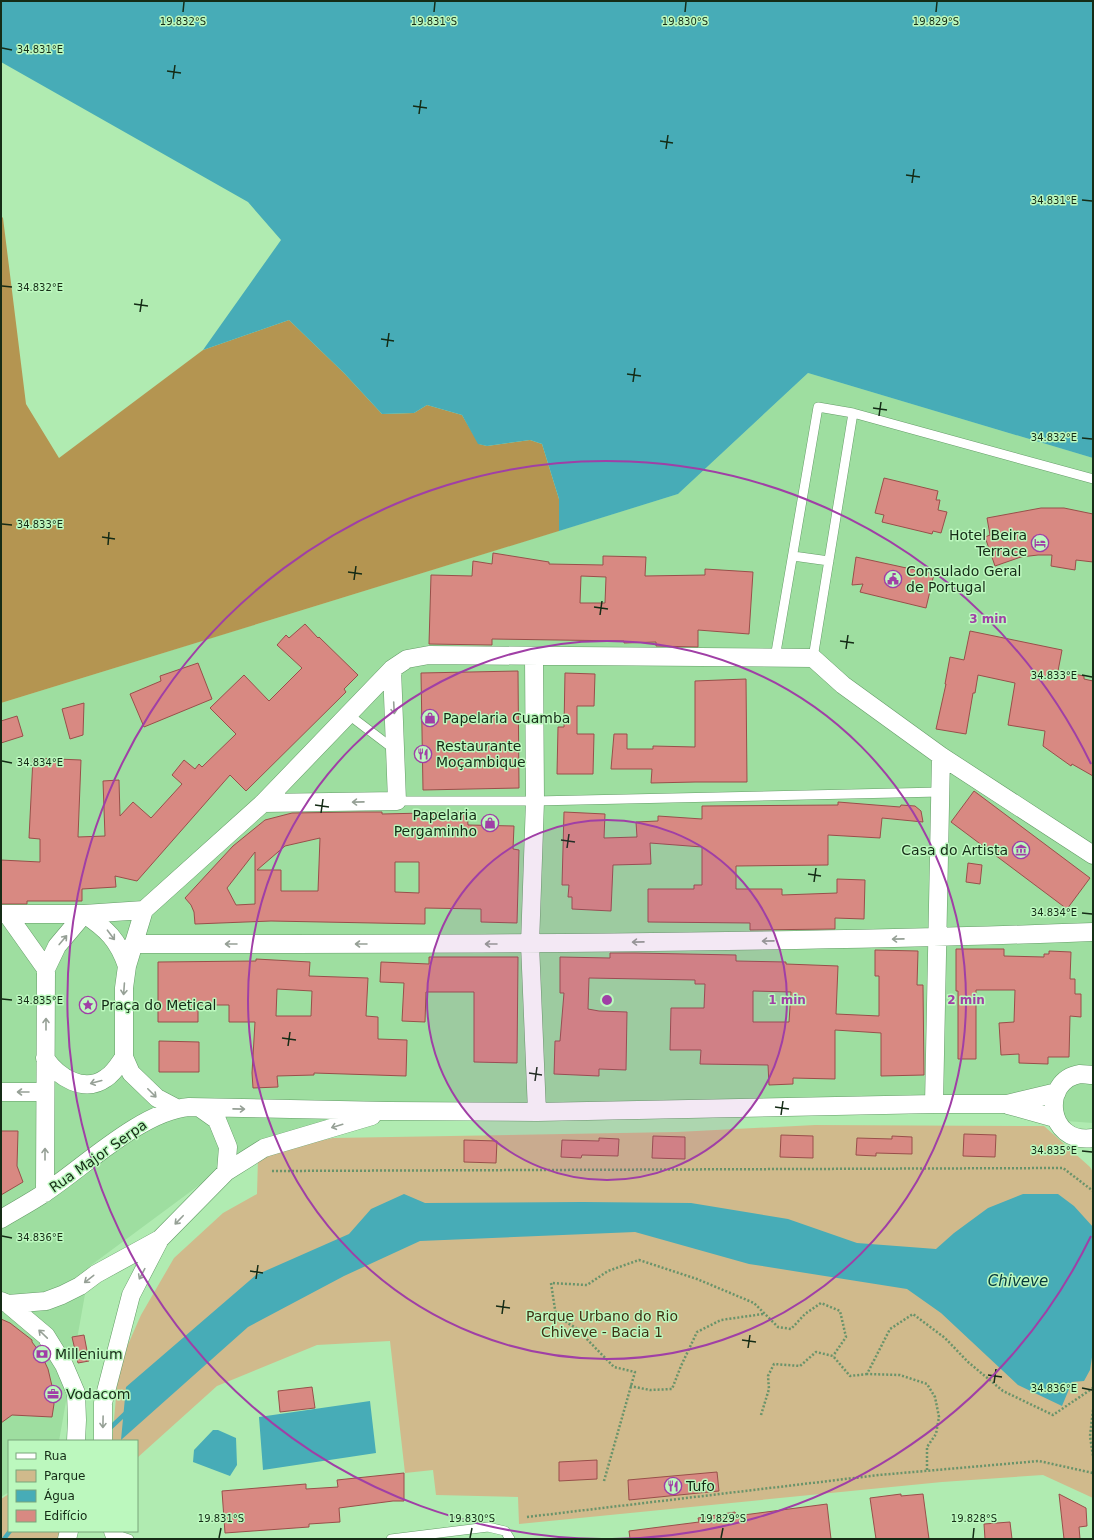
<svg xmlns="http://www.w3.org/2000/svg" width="1094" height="1540" viewBox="0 0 1094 1540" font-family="'DejaVu Sans',sans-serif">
	<rect width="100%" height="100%" fill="#b0ebb1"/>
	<path fill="#9edea0" d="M808 373 1093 458V1123L1052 1120 1031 1108 335 1121 217 1172 90 1266 59 1441H9V1492L1 1497V703L678 494Z"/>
	<path fill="#d0ba8c" d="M815 1125 1044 1126 1090 1167 1093 1172V1498L1043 1475 942 1482 519 1524 518 1497 436 1495 433 1470 405 1473 390 1341 317 1345 217 1386 137 1458V1441H112L119 1365 141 1315 174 1258 223 1213 257 1194 258 1158 276 1150 333 1138 677 1132Z
		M9 1494V1531H60L59 1539H1V1499Z"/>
	<path fill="#b49551" d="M1 216 3 218 26 404 59 458 203 350 289 320 344 373 382 414 414 413 427 405 462 415 479 444 487 446 530 440 542 444 559 499V531L1 703Z"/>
	<path fill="#47acb7" d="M1 1H1093V458L808 373 678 494 559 531V499L542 444 530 440 487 446 478 444 462 415 427 405 414 413 382 414 344 373 289 320 203 350 281 240 248 202 1 62Z
		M404 1194 425 1203 582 1202 691 1203 788 1219 857 1243 936 1249 954 1233 988 1208 1023 1194H1058L1074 1206 1093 1227V1351L1090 1370 1084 1381 1072 1382 1062 1406 1018 1385 941 1313 907 1289 749 1264 635 1232 420 1241 344 1276 248 1327 121 1440 126 1387 256 1275 349 1234 371 1209Z
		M370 1401 376 1453 263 1470 259 1417Z
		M213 1430H218L236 1438 237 1465 230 1476 193 1462 194 1450Z"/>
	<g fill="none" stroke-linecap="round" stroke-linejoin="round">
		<path stroke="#47acb7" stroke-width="4.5" d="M109 1429 127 1412
			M4 1539 10 1531"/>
	</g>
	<path fill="#d88982" stroke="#994f4a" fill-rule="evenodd" d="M884 478 938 491 936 500H940L938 510 947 512 941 533 933 531 932 534 882 522 884 515 875 513Z
		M1041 508H1064L1093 514V562L1076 560 1075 570 1051 566 1052 555H1038L1021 557 995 566 985 537 990 535 987 518Z
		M493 553 549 562V564L603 565V556L646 557 645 576 705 575V569L753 572 749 634 698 630V647L656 646V642L624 643V641L492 639V645L429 644 431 575 472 576 473 561 492 564ZM581 576 606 577 605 603H580Z
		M856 557 934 574 926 608 860 592 863 584 852 585Z
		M305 624 318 638 319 637 358 675 344 689 346 692 246 791 230 775 137 881 115 876 116 887 82 889V901H27V904H1V860L40 862V839L29 838 33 758 81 760 78 837 105 836 103 781 119 780 120 816 133 802 151 818 182 784 172 775 184 760 195 769 199 764 202 767 236 734 210 708 244 675 269 701 302 668 277 645 286 635 289 638Z
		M970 631 1062 650 1058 671 1084 676V679L1093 681V776L1072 764 1071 766 1043 746 1045 731 1008 725 1015 683 978 675 975 693H973L966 734 936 729 946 684H945L950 657 964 660Z
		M198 663 212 699 144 727 130 694 161 681 160 676Z
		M518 671 519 788 423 790 421 673Z
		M565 673 595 674 594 706H577V734H594L593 774H557L558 727H564Z
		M746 679 747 782H695L651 783 652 769H611L614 734H627V749H653V746L695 747V681Z
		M84 703 83 735 70 739 62 709Z
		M17 716 23 736 1 743V721Z
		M974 791 1090 878 1067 909 951 822Z
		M838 802 900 807 901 805 915 806 921 811 923 822 882 818 880 838 828 835V865L736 866V889H782V895L837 893V879L865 880 864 919 835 918V929L750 930V923L648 922V889H694V885H702V847L650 843 651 864 613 865 611 911 572 909V897H568L569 885H562L564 812 605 814 604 838 637 837 636 822 658 821V816L702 819V806L838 805Z
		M358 812H382V814L467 812 468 825 514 826 513 849 519 850 517 923 481 922V909L425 908V924L271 921 195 924 194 912 191 905 185 898 233 846 265 820 292 813ZM320 838 318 891H281V870H257L285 846ZM255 852V904L236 905 227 888ZM395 862H419V893L395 892Z
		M968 863 982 865 980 884 966 882Z
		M956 949H1004V956L1044 957V954H1049V951L1071 952 1070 979H1075V994H1081V1017L1070 1016 1069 1057H1048V1064L1019 1063V1054L1001 1055 999 1023 1014 1022 1015 990H976V1059H958V991H956Z
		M875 950 918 951 917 985H923L924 1075 881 1076V1033L835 1030V1079L793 1078V1084L769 1085 768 1065 700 1064 701 1050H670L671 1008H704L705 984H695V980L589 978 588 1009 599 1011 627 1012 626 1070 599 1069V1076L554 1074 555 1041H560L564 993H560V957L610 958V953H635L736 955V961L786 962V964L838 966 836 1014 879 1016V976H875ZM753 991 791 992 789 1022H753Z
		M429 957H518L517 1063 474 1062V992H426L425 1022 402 1021 404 983 380 982 381 962 429 964Z
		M256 959 310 962 309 976 368 978 366 1016 378 1017V1039L407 1040 406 1076 314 1073V1075L277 1076 278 1087 253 1088 252 1073 255 1022H229V1005H198V1022H158V962L256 961ZM277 989 312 991 311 1016H276Z
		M159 1041 199 1042V1072H159Z
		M1 1131H18L17 1166 23 1182 1 1195Z
		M964 1134 996 1135 995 1157 963 1156Z
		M781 1135 813 1136V1158L780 1157Z
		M653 1136 685 1137V1159L652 1158Z
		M892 1136 912 1137V1154L876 1153V1156L856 1155 857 1138 892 1139Z
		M599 1138 619 1139 618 1156 582 1155 581 1158 561 1157 562 1140 599 1141Z
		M464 1140 497 1141 496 1163 464 1162Z
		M1 1319 10 1323 32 1340V1342L41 1354 48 1369 52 1386 54 1404 52 1417 12 1415 1 1423Z
		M84 1335 89 1361 78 1363 72 1337Z
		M312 1387 315 1408 280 1412 278 1391Z
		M597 1460V1479L559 1481V1462Z
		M717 1472 719 1491 629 1500 628 1480Z
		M404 1473V1501H393L339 1508 340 1522 309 1524V1527L225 1533 222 1491 306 1484V1489L338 1487 337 1480Z
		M901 1494V1496L923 1494 929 1539H876L870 1498Z
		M1059 1494 1086 1508 1087 1526 1079 1527 1080 1539H1064Z
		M827 1504 831 1539H630L629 1531 699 1522 698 1518 735 1512 736 1516Z
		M1010 1522 1012 1539H985L984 1524Z"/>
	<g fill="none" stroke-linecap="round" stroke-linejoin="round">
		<defs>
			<path id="lane" d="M793 556 829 561
				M775 658 818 407 853 413 1093 479
				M813 658 853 413
				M349 715 395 750
				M397 801H535L940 792
				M114 1534 129 1539
				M391 1539 488 1527 505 1531 510 1539"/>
			<path id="street" d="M534 657 535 801 530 944 537 1112
				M263 803 397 801 392 669
				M1 914H84L144 910
				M7 914 46 969
				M84 914C107 929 118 940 127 966
				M133 944C453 944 773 944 1093 932
				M45 1058C58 1077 84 1094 106 1078 114 1073 119 1064 124 1057
				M1093 1075C1089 1075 1084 1074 1080 1074 1041 1080 1046 1145 1093 1138
				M1 1092H45
				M934 1104 941 756
				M1008 1105 1055 1118
				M176 1108 157 1098 131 1073 124 1057V988L127 966 144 910 263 803 392 669 407 659 429 655 813 658 843 685 941 756 1093 855
				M200 1108 217 1120 228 1147 226 1172
				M45 1193 46 969 57 946 84 914
				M1 1219C16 1210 31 1202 46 1192 85 1166 142 1111 189 1107L388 1111 537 1112 934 1104H1007L1057 1092
				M1 1301 8 1304 46 1336 64 1365 76 1393 77 1420 76 1441
				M8 1304 46 1301 62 1295 80 1286 96 1274 160 1239
				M103 1441V1403L131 1295 160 1239 226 1172 264 1148 372 1116
				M113 1531 116 1539
				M67 1539 69 1531"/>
		</defs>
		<use href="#lane" stroke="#649c67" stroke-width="10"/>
		<use href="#street" stroke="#649c67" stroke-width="19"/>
		<path stroke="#69936a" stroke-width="2.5" stroke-dasharray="2 2" stroke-linecap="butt" d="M272 1171 1063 1168 1093 1191
			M630 1386 650 1390 672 1389 681 1366 697 1332 721 1320 763 1314
			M1093 1410 1090 1436 1093 1456
			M761 1415 769 1389 768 1376 774 1364 800 1366 816 1352 833 1356 850 1376 867 1374
			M927 1470V1447L936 1434 939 1417 935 1397 927 1384 900 1375 867 1374 890 1329 913 1314 945 1338 968 1362 1003 1391 1053 1415 1093 1388
			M604 1481 635 1372 614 1367 576 1328 556 1316 551 1283 587 1285 608 1271 639 1260 697 1279 754 1303 778 1327 791 1329 805 1314 821 1303 840 1311 846 1337 833 1356
			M527 1517 879 1475 1039 1461 1093 1473"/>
		<use href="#lane" stroke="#fff" stroke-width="9"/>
		<use href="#street" stroke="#fff" stroke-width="18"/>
	</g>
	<defs><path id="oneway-shaft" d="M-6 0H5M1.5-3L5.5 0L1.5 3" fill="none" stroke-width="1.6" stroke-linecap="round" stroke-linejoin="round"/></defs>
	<g stroke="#96a096">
		<use href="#oneway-shaft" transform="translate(394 708) rotate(87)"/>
		<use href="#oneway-shaft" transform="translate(358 802) rotate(179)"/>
		<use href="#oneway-shaft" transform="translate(111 935) rotate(53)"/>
		<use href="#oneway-shaft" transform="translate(898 939) rotate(179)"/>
		<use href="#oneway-shaft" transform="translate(63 940) rotate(-50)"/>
		<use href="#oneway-shaft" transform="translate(768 941) rotate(179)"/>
		<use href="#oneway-shaft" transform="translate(638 942) rotate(179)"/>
		<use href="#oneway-shaft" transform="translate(231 944) rotate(180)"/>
		<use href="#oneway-shaft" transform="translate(361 944) rotate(180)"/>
		<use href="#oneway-shaft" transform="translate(491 944) rotate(180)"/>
		<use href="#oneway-shaft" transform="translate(124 989) rotate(94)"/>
		<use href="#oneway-shaft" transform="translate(46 1024) rotate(-90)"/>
		<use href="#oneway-shaft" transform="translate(96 1082) rotate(165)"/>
		<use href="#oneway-shaft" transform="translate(23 1092) rotate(180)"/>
		<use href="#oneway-shaft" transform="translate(152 1093) rotate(45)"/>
		<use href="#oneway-shaft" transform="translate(239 1109) rotate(1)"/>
		<use href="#oneway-shaft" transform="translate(337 1126) rotate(163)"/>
		<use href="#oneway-shaft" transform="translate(45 1154) rotate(-90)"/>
		<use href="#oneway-shaft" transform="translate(179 1220) rotate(134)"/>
		<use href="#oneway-shaft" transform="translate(142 1274) rotate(118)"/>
		<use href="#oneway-shaft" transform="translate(89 1279) rotate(142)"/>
		<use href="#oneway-shaft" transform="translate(43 1334) rotate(-136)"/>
		<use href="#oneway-shaft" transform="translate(103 1422) rotate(91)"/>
	</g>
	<path fill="none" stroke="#152c16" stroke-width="1.5" d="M183 12 184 2M434 12 435 2M685 12 686 2M936 12 937 2M2 48 12 50M167 71 181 73M173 79 175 65M413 106 427 108M419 114 421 100M660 141 673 143M666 149 668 135M906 175 920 177M912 183 914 169M1082 200 1092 201M2 286 12 287M134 304 148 306M140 312 142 299M381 339 394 341M387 347 389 333M627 374 641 376M633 382 635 368M873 408 887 410M879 416 881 402M1082 438 1092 439M2 524 12 525M102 537 115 539M108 545 109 532M348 572 362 574M354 580 356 566M594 607 608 609M600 615 602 601M840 641 854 643M846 649 848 635M1082 675 1092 677M2 761 12 763M315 805 329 807M321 813 323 799M561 840 575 842M567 848 569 834M808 874 821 876M814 882 816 868M1082 913 1092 914M2 999 12 1000M282 1038 296 1040M288 1046 290 1032M529 1073 542 1075M535 1081 537 1067M775 1107 789 1109M781 1115 783 1101M1082 1151 1092 1152M2 1236 12 1238M250 1271 263 1273M256 1279 258 1265M496 1306 510 1308M502 1314 504 1300M742 1340 756 1342M748 1348 750 1335M988 1375 1002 1377M994 1383 996 1369M1082 1388 1092 1390M219 1538 221 1528M470 1538 472 1528M721 1538 723 1528M973 1538 974 1528"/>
	<circle cx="607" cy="1000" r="180" fill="#a03fa6" fill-opacity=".12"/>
	<g fill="none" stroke="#a03fa6" stroke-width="2">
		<circle cx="607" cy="1000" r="180"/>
		<circle cx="607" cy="1000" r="359"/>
		<path d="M1091 1236A539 539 0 0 1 612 1539M602 1539A539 539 0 1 1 1091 764"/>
	</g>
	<defs>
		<symbol id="hotel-ring" viewBox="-11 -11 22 22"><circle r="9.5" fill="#bcf8be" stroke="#a03fa6" stroke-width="1.5"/><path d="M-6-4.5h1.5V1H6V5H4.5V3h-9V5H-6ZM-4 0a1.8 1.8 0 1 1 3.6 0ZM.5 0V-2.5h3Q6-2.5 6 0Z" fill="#a03fa6"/></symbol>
		<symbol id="civic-ring" viewBox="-11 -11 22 22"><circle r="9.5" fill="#bcf8be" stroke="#a03fa6" stroke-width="1.5"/><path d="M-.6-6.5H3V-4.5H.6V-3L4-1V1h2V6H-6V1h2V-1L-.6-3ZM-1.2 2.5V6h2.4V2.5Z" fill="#a03fa6"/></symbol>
		<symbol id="shop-ring" viewBox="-11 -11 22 22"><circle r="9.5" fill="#bcf8be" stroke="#a03fa6" stroke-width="1.5"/><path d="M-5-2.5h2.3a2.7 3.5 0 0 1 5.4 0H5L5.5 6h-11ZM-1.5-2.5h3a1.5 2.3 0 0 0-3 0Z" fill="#a03fa6"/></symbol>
		<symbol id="restaurant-ring" viewBox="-11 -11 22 22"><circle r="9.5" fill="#bcf8be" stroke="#a03fa6" stroke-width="1.5"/><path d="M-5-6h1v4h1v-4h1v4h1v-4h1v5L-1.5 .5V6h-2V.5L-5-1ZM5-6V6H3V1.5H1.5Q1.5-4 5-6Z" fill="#a03fa6"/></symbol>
		<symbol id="museum-ring" viewBox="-11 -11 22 22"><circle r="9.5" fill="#bcf8be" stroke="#a03fa6" stroke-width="1.5"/><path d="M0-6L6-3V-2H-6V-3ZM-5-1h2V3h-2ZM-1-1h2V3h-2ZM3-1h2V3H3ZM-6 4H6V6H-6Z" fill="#a03fa6"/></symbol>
		<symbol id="sight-ring" viewBox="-11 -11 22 22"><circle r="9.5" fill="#bcf8be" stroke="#a03fa6" stroke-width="1.5"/><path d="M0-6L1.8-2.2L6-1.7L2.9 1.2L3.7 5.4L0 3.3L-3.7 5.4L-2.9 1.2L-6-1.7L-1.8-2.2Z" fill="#a03fa6"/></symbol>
		<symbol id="bank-ring" viewBox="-11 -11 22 22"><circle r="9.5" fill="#bcf8be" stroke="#a03fa6" stroke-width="1.5"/><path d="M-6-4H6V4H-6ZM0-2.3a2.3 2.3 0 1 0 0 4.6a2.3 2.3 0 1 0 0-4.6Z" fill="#a03fa6"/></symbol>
		<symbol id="office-ring" viewBox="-11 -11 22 22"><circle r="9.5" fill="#bcf8be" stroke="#a03fa6" stroke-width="1.5"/><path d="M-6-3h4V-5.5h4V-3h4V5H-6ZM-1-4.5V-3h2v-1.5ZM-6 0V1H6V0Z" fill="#a03fa6"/></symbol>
	</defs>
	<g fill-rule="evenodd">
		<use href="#hotel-ring" x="1030" y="533" width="20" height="20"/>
		<use href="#civic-ring" x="883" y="569" width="20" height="20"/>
		<use href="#shop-ring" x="420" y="708" width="20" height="20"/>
		<use href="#restaurant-ring" x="413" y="744" width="20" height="20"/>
		<use href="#shop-ring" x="480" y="813" width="20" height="20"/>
		<use href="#museum-ring" x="1011" y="840" width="20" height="20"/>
		<use href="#sight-ring" x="78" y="995" width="20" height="20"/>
		<use href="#bank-ring" x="32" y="1344" width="20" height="20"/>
		<use href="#office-ring" x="43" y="1384" width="20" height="20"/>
		<use href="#restaurant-ring" x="663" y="1476" width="20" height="20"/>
	</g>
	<g text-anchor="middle" stroke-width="3" stroke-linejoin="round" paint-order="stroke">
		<g font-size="14" fill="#152c16" stroke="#bcf8be" text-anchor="start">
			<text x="1027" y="540" text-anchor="end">Hotel Beira<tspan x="1027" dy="16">Terrace</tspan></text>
			<text x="906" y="576">Consulado Geral<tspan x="906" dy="16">de Portugal</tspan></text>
			<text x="443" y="723">Papelaria Cuamba</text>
			<text x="436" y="751">Restaurante<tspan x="436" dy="16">Moçambique</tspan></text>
			<text x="477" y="820" text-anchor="end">Papelaria<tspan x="477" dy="16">Pergaminho</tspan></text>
			<text x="1008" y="855" text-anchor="end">Casa do Artista</text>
			<text x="101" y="1010">Praça do Metical</text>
			<text x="55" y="1359">Millenium</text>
			<text x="66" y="1399">Vodacom</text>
			<text x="686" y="1491">Tufo</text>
		</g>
		<g font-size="14" fill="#152c16" stroke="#bcf8be">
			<text transform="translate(98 1156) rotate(-35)" y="5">Rua Major Serpa</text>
		</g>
		<g font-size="14" fill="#403214" stroke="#bcf8be">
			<text x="602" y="1321">Parque Urbano do Rio<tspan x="602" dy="16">Chiveve - Bacia 1</tspan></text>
		</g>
		<g font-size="15" font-style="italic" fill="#05373c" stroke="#bcf8be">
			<text x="1018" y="1286">Chiveve</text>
		</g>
	</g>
	<g font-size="10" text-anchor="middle" fill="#152c16" stroke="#bcf8be" stroke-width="3" stroke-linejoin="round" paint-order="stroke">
		<text x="183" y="25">19.832°S</text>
		<text x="434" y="25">19.831°S</text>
		<text x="685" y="25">19.830°S</text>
		<text x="936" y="25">19.829°S</text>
		<text x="40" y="53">34.831°E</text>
		<text x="1054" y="204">34.831°E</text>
		<text x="40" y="291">34.832°E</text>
		<text x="1054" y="441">34.832°E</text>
		<text x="40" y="528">34.833°E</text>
		<text x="1054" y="679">34.833°E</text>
		<text x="40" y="766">34.834°E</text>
		<text x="1054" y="916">34.834°E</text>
		<text x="40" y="1004">34.835°E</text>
		<text x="1054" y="1154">34.835°E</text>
		<text x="40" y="1241">34.836°E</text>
		<text x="1054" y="1392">34.836°E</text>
		<text x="221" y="1522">19.831°S</text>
		<text x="472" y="1522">19.830°S</text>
		<text x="723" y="1522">19.829°S</text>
		<text x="974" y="1522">19.828°S</text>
	</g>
	<circle cx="607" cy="1000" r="6" fill="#a03fa6" stroke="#bcf8be" stroke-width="2"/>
	<g font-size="12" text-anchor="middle" font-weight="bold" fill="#a03fa6" stroke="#bcf8be" stroke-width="3" stroke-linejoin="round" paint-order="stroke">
		<text x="988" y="623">3 min</text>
		<text x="787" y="1004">1 min</text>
		<text x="966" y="1004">2 min</text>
	</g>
	<rect width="1094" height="1540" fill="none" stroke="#152c16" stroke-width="4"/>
	<rect x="8" y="1440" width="130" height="92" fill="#bcf8be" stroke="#79a67b"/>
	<rect x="16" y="1453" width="20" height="6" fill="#ffffff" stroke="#79a67b"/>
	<text x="44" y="1460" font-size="12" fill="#152c16">Rua</text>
	<rect x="16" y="1470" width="20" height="12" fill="#d0ba8c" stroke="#79a67b"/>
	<text x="44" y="1480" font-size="12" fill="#152c16">Parque</text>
	<rect x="16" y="1490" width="20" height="12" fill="#47acb7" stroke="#79a67b"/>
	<text x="44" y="1500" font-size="12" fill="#152c16">Água</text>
	<rect x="16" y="1510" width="20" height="12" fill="#d88982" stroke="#79a67b"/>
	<text x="44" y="1520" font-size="12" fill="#152c16">Edifício</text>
</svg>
